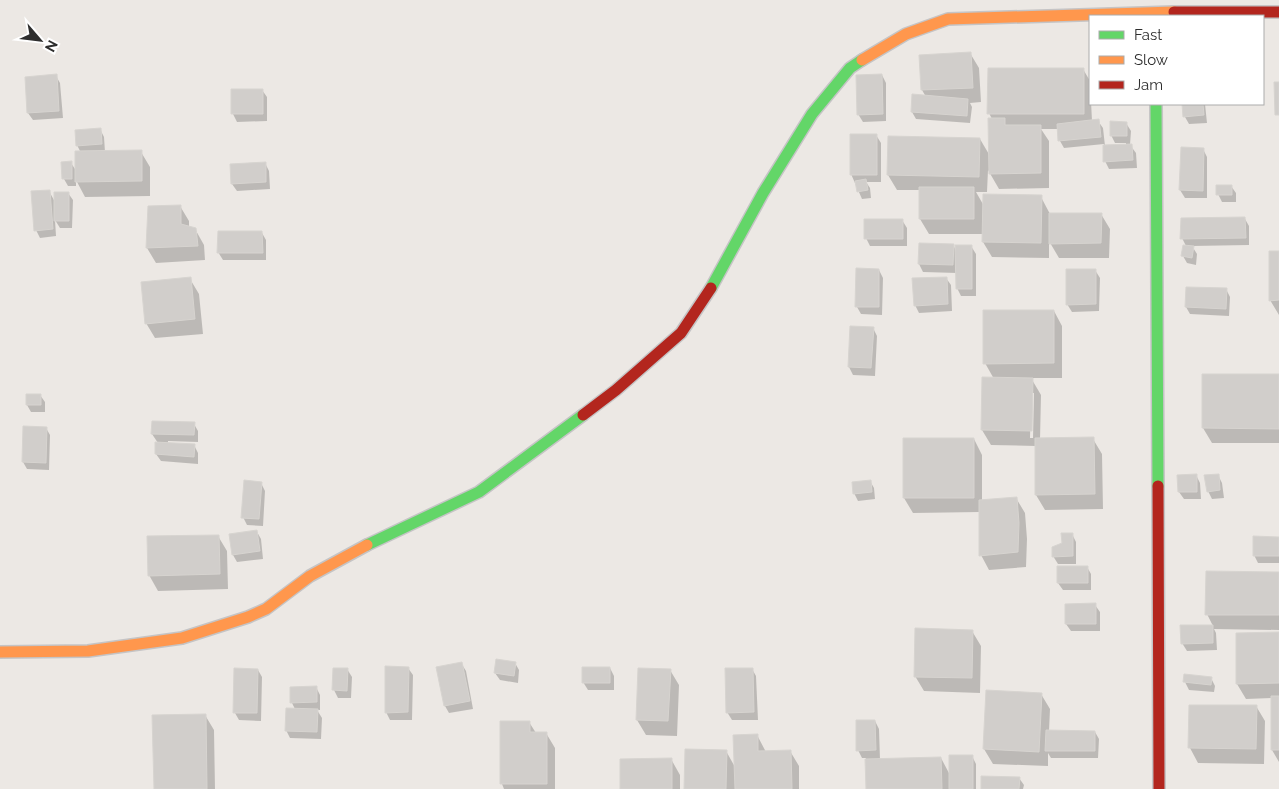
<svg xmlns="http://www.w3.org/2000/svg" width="1279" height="789" viewBox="0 0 1279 789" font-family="Raleway,sans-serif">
	<rect width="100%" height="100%" fill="#ece8e4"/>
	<path fill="#0003" fill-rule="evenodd" d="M970 53 979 68 981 102 970 103 972 107 970 123 916 119 912 112 926 97 922 90 921 56Z
		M1083 69 1090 81 1092 121H1098L1103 128 1105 146 1126 145V143H1115L1111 135 1126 123 1131 131 1130 145 1136 153 1137 168 1109 169 1105 161 1104 144 1064 148 1060 141 1058 129H1041L1049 141V188L999 189 988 170 987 192H976L984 206 1041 197 1050 214H1101L1110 229 1109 258H1059L1049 241V258L992 257 983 242V234H929L920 219V190H897L888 175 980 139 990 156 992 119 989 113Z
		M882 75 886 83V121L863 122 858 114Z
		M56 76 60 83 63 118 33 120 28 113Z
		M232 90H262L267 97V121L237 122 233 114Z
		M1184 104H1205L1207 123 1189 124 1185 117Z
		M100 129 104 137 105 152H141L150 167V196L85 197 76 180V186H68L64 179 71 163 77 172 81 153 77 145Z
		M876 135 881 143V182H866L870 188 871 198 862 199 851 174Z
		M1182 148 1203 149 1207 157V198H1185L1180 190Z
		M265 163 269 171 270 189 237 191 232 184Z
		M1231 186 1236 193V202H1222L1218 194Z
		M49 191 55 202 68 193 73 200 72 228H60L55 220 56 236 40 238 36 230Z
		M180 206 189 221V228L195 229 204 245 205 260 156 263 147 248Z
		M1245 219 1249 226V245L1192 246 1197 254 1196 265 1187 263 1183 256 1186 246 1182 238Z
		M902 220 907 228V246H870L866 238Z
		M262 233 266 240V260H223L218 252Z
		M953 245 957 252 971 246 976 254V296H961L957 288V273L923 272 919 264Z
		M1279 252V315L1270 300Z
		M879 270 883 278 882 315 861 314 857 307Z
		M1095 270 1100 278 1099 311 1072 312 1067 304Z
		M946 278 951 285 952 311 919 313 915 305Z
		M190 279 199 294 203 334 155 338 146 323Z
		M1226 289 1230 297 1229 316 1190 314 1186 307Z
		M1054 311 1062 326V378H1031L1041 395 1040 440 1093 439 1102 454 1103 509 1045 510 1036 495V446L991 445 982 430 994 379 985 363ZM1031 393H1034L1033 438H1030Z
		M851 327 873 328 877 336 875 376 853 375 849 367Z
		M1279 375V443H1212L1203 428Z
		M40 395 45 402V412H31L27 405Z
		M194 424 198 431V442L168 441V444L194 445 198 453V464L161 461 156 454 158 443 152 434Z
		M46 428 50 435 49 470 27 469 23 462Z
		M974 439 982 455V501L1016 498 1025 513 1027 539 1026 567 989 570 981 555 980 512 913 513 904 498Z
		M1196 475 1200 483 1201 499H1184L1179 492Z
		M1218 475 1222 483 1224 498 1212 499 1208 491Z
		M870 481 874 488 875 499 858 501 854 493Z
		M261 483 265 491 263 526 247 525 243 517Z
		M257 532 261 539 263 559 237 562 233 555 230 535Z
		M1072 534 1076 542V564H1058L1053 556Z
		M218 536 227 551 228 589 158 591 149 575Z
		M1279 538V563H1258L1254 555Z
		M1087 567 1091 574V590H1063L1058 583Z
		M1279 573V630L1214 629 1216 633 1217 650 1187 651 1182 643V626H1213L1207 614Z
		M1095 605 1100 612V631H1071L1066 624Z
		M972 631 981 646 980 693 924 691 915 676Z
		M1279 634V762L1272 750V698L1246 699 1237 684Z
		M461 663 466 671 473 709 449 713 445 706 438 668Z
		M515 663 519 670 518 683 500 680 495 673Z
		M408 668 413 675 412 720H390L386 712Z
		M610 668 614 676V690H588L583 682Z
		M347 669 352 677 351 698H338L334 690Z
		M752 669 756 676 758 720H732L727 712Z
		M258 670 262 677 261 721 239 720 235 713Z
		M670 670 679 685 677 736 646 735 637 720Z
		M1211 678 1215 686 1214 692 1189 690 1185 682Z
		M316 687 320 695V710H317L322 718 321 739 290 738 286 730 295 709 292 703Z
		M1041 694 1050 709 1049 731 1095 732 1099 739 1098 758H1051L1048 753V766L993 764 984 749Z
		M1256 706 1265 721 1264 764 1198 763 1190 748Z
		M205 715 214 730 215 789H155Z
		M875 721 879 729 880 760 941 758 950 775 972 756 976 764V789H867L866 758H862L858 750Z
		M502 722H529L536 733H546L555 748V789H504L502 784Z
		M757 735 766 752 790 751 799 766V789H685L726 751 735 767Z
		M671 759 680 775V789H621Z
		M1019 778 1024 785 1023 789H982Z"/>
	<path fill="#d1cecb" stroke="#d7d4d0" d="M971 52 973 88 921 90 919 55Z
		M988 68H1084V114H987Z
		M57 74 59 111 27 113 25 77Z
		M882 74 883 114 857 115 856 75Z
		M1274 82H1279V115H1275Z
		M231 89H263V114H231Z
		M912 94 968 99 967 116 911 112Z
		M1182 104H1203L1204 115 1183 117Z
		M988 118H1005V125H1041V173L989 174Z
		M1099 119 1101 137 1058 141 1057 124Z
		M1110 121 1127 122V136H1110Z
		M101 128 102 144 76 146 75 130Z
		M850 134H877V175H850Z
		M888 136 980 138 979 177 887 175Z
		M1132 144 1133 160 1103 162V145Z
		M1181 147 1204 148 1203 191 1179 190Z
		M142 150V181L75 182V151Z
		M72 161V179H62L61 162Z
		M266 162V182L231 184 230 164Z
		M866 179 868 190 857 192 855 181Z
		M1216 185H1232V195H1216Z
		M919 187H974V219H919Z
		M50 190 53 229 34 231 31 191Z
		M54 192H69V221H54Z
		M983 194 1042 195 1041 243 982 242Z
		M181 205V224L196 228 198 246 146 248 148 206Z
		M1049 213H1102L1101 243 1049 244Z
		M1245 217 1246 238 1180 239 1181 218Z
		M864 219H903V239H864Z
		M218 231H262L263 253H217Z
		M919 243 954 244 953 265 918 264Z
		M955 245H972V289H956Z
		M1183 245 1194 246 1192 258 1181 256Z
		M1269 251H1279V300L1269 301Z
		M856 268 879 269V307H855Z
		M1066 269H1096V304L1066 305Z
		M191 277 195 319 145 324 141 282Z
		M947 277 948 304 914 306 912 278Z
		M1186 287 1227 288 1226 309 1185 307Z
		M983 310H1054V363L983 364Z
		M850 326 874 327 871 368 848 367Z
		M1202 374H1279V429L1202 428Z
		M982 377 1033 378 1032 431 981 430Z
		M26 394H41V405H26Z
		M152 421 195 422 194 435 151 434Z
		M23 426 47 427 46 463 22 462Z
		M1094 437 1095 494 1035 495V438Z
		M903 438H974V498H903Z
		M155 442 195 444 194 457 155 454Z
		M1197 474V492H1178L1177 475Z
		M1219 474 1220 490 1207 492 1204 475Z
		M244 480 262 482 259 519 241 518Z
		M871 480 872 492 853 494 852 482Z
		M1017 497 1019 523 1018 552 979 556V500Z
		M257 530 260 551 232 555 229 534Z
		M1061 533H1073V556L1052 557V547L1062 543Z
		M219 535 220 574 148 576 147 536Z
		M1253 536 1279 537V556H1253Z
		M1057 566H1088V583H1057Z
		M1206 571 1279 572V615H1205Z
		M1096 603V624H1065V604Z
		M1180 625H1213V643L1181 644Z
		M915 628 973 630 972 678 914 677Z
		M1279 632V683L1236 684V633Z
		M496 659 516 662 514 676 494 673Z
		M462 662 470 701 444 706 436 667Z
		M385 666 409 667 408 712 385 713Z
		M582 667H610V683H582Z
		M234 668 258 669 257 713H233Z
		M333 668H348L347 691 332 690Z
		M638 668 671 669 668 721 636 720Z
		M725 668H753L754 712 726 713Z
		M1184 674 1212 677 1211 685 1183 682Z
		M317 686V702L290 703V687Z
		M986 690 1042 693 1039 752 983 749Z
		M1271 696H1279V750H1271Z
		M1189 705H1257L1256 749 1188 748Z
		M286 708 318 709 317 732 285 731Z
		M206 714 207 789H154L152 715Z
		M856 720H875L876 750 856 751Z
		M500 721H530V732H547V784H500Z
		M1046 730 1095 731V751H1045Z
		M758 734V751L791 750 792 789H735L733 735Z
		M685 749 727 750 726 789H684Z
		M949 755H973V789H949Z
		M941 757 942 789H866L865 759Z
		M672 758V789H620V759Z
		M981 776 1020 777 1019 789H981Z"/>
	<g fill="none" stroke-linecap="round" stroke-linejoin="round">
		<defs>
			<path id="fast" d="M1156 104 1158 486
				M711 288 763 193 812 114 850 68 862 60
				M367 545 479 492 583 415"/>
			<path id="slow" d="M862 60 906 34 948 19 1174 12
				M0 652 88 651 182 638 248 617 266 609 310 576 367 545"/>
			<path id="jam" d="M1174 12H1279
				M583 415 616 390 681 333 711 288
				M1158 486 1159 789"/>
		</defs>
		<use href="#fast" stroke="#c5c4c5" stroke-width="14"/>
		<use href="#slow" stroke="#c5c4c5" stroke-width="14"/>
		<use href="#jam" stroke="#c5c4c5" stroke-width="14"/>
		<use href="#fast" stroke="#63d668" stroke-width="11"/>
		<use href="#slow" stroke="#ff974d" stroke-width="11"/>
		<use href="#jam" stroke="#b3261e" stroke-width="11"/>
	</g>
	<rect x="1089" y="15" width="175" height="90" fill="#ffffff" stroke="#ababab"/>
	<rect x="1099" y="31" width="25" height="8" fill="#63d668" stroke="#ababab"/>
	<text x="1134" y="40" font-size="15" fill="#2e2e2e">Fast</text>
	<rect x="1099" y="56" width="25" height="8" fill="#ff974d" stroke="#ababab"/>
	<text x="1134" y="65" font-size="15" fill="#2e2e2e">Slow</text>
	<rect x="1099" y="81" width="25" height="8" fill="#b3261e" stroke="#ababab"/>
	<text x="1134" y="90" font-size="15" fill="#2e2e2e">Jam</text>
	<g transform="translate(40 40) rotate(118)" stroke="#ffffff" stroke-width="4" paint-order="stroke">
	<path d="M0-4L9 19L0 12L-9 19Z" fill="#2e2e2e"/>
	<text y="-8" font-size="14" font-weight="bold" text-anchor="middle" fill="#2e2e2e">N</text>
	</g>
</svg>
